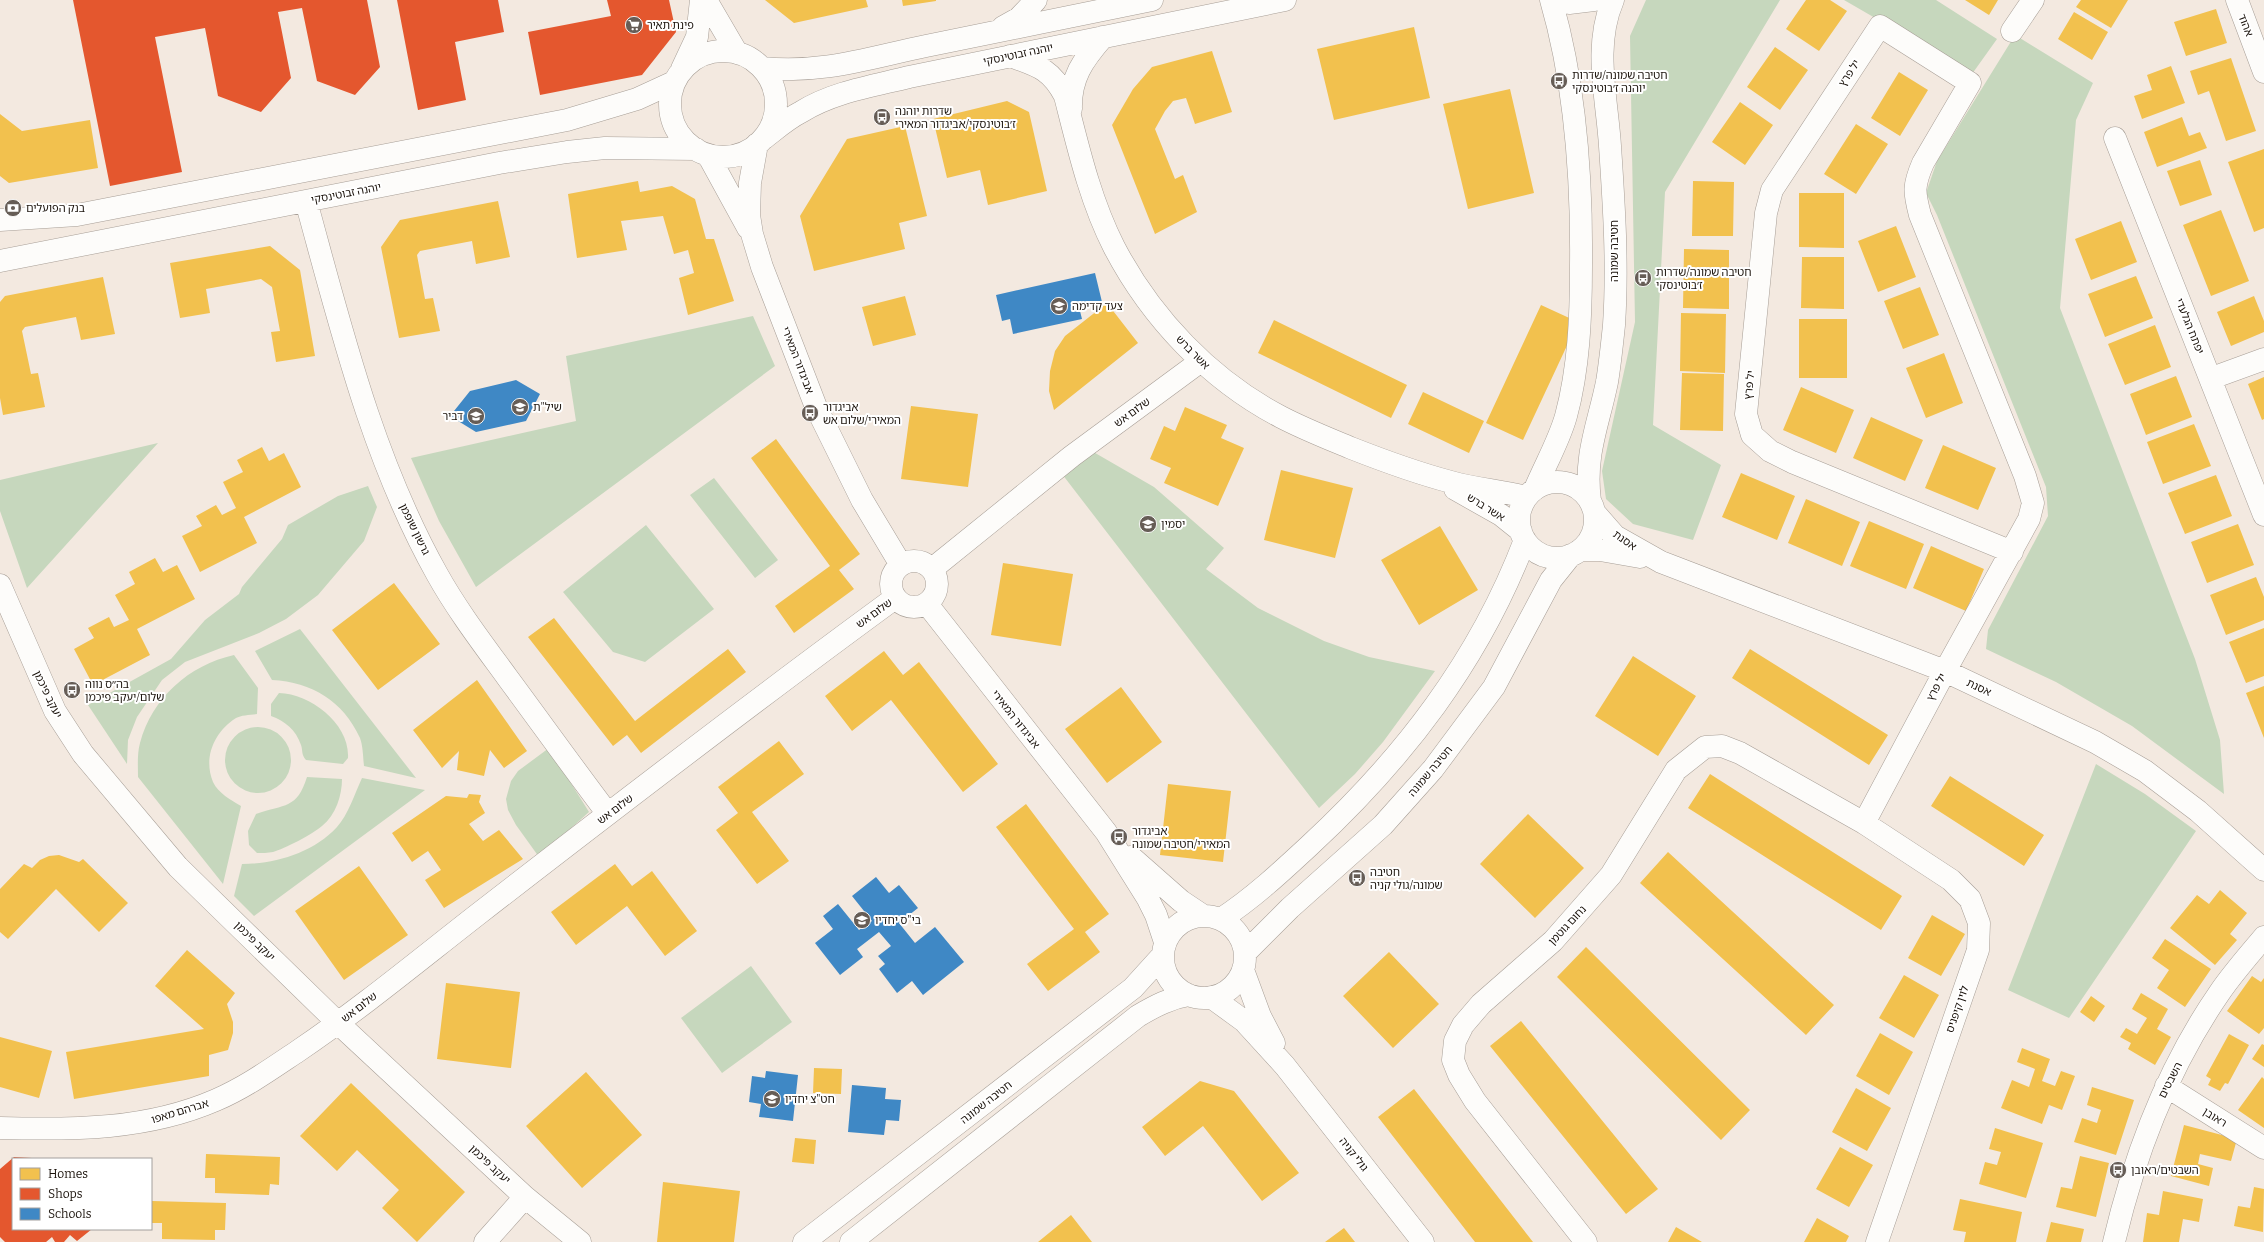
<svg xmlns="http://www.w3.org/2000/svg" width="2264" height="1242" viewBox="0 0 2264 1242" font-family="Bitter,'Noto Sans Hebrew',serif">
	<rect width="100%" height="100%" fill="#f3e9e0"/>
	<path fill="#c6d7bd" d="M1646 0H1780L1665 192 1653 425 1721 465 1693 540 1633 524 1606 499 1602 471 1635 322 1630 36Z
		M1844 0H1936L1997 39 1972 74Z
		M2015 35 2093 83 2076 120 2060 308 2195 659 2220 740 2224 794 2132 726 2056 682 1986 649 1988 630 2048 516 2046 487 1937 215 1926 193 1937 161Z
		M753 316 775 366 476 587 439 521 411 458 576 421 566 356Z
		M158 443 27 588 0 511V480Z
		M1090 450 1154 487 1224 548 1206 569 1258 608 1324 641 1369 657 1435 671 1383 742 1355 774 1319 808 1062 474Z
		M714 478 778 560 755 578 690 495Z
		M368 486 377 507 364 541 318 595 286 619 259 633 185 662 162 680 137 717 128 740 127 764 88 705 171 659 205 620 239 594 242 587 282 539 288 525 338 496Z
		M646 525 714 609 645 662 613 652 563 592Z
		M300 629 416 778 364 766C363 757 363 746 360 738 343 701 312 682 272 680L255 651Z
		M234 655 258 688 257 714C250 715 241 715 236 718 214 732 203 758 213 782 218 793 231 800 241 806L223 884 138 777C138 767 137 754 140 743 152 698 189 665 234 655Z
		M279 693C311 694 350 724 348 758L343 764 306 760C301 754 303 751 301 745 296 730 285 721 271 716V704Z
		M225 760a33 33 0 1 1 66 0a33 33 0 1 1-66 0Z
		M549 748 589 812 539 857 516 825 508 810 506 799 511 781 518 771Z
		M2096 764 2145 794 2196 831 2069 1018 2008 990Z
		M307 777 342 779C342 795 336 815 322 826 313 834 284 849 273 852 268 853 262 853 257 853L249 845 248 831 256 814C285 804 297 809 307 777Z
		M362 778 425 790 254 916 234 896 242 864C275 864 313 853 337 827 348 815 355 793 362 778Z
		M751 966 792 1022 722 1073 681 1018Z"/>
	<path fill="#f2c14e" d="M765 0H866L868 7 794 23Z
		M902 0H936V1L903 6Z
		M1806 0H1830L1847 11 1819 51 1786 29Z
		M1965 0H1998L1989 15Z
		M2081 0H2128L2111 28 2076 7Z
		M2216 9 2227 43 2186 56 2174 22Z
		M2074 12 2108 32 2092 60 2058 39Z
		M1414 27 1430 98 1334 120 1317 49Z
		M1775 47 1808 70 1780 110 1747 87Z
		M1212 51 1232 112 1195 124 1186 98 1173 101 1165 111 1155 129 1175 179 1183 175 1197 212 1155 234 1112 125 1133 89 1152 67Z
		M2231 58 2256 131 2226 141 2209 91 2198 95 2190 71Z
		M2171 66 2185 103 2142 119 2134 96 2152 90 2147 75Z
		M1899 72 1928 90 1900 136 1871 118Z
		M1510 89 1534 193 1468 209 1443 104Z
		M1007 101 1029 112 1047 191 988 205 980 170 947 178 933 119Z
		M1740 102 1773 125 1745 165 1712 142Z
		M0 114 22 131 90 120 98 168 9 183 0 176Z
		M2182 117 2189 136 2200 132 2207 148 2157 167 2144 132Z
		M1856 124 1888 144 1856 194 1824 174Z
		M905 126 927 216 899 223 905 249 814 271 800 216 847 139Z
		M2264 149V228L2254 232 2228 162Z
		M2200 160 2212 195 2180 206 2167 171Z
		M638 181 640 192 672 186 695 199 706 239H714L734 301 688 315 679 278 694 273 688 250 674 254 663 216 621 221 627 250 577 258 568 194Z
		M1693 181 1734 182 1733 236H1692Z
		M1799 193H1844V248L1799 247Z
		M498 201 510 257 476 264 472 241 420 251 417 255 425 299 433 298 440 331 399 338 381 247 400 220Z
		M2221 210 2249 281 2211 296 2183 225Z
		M2121 221 2137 262 2091 280 2075 239Z
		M1896 226 1916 277 1878 292 1858 241Z
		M270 246 300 270 315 356 276 362 271 332 280 331 272 287 261 279 206 289 210 313 180 318 170 263Z
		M1684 249 1729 250V309L1683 308Z
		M1802 257H1844V309L1801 308Z
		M2136 276 2153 318 2105 337 2088 294Z
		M103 277 115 334 81 340 76 317 25 327 22 331 31 374 38 373 45 407 3 415 0 398V302L5 296Z
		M1920 287 1939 335 1903 349 1884 301Z
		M905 296 916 335 873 346 862 307Z
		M2254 296 2264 321V332L2231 346 2217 312Z
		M1107 303 1138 343 1054 410 1049 391 1050 371 1055 351 1065 336Z
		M1541 305 1578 322 1523 440 1486 423Z
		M1681 313 1726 314 1725 373 1680 371Z
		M1799 319H1847V378H1799Z
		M1274 320 1407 385 1391 418 1258 353Z
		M2155 325 2171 367 2125 385 2108 344Z
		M1944 353 1963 403 1926 418 1906 368Z
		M1682 373 1724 374 1723 431 1680 430Z
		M2176 376 2192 417 2146 435 2130 394Z
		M2264 377V419L2262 420 2248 384Z
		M1801 387 1854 410 1836 453 1783 430Z
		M1423 392 1484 421 1469 453 1408 424Z
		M911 406 978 414 968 487 901 479Z
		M1185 407 1227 425 1221 438 1244 448 1218 506 1164 483 1171 468 1150 459 1164 426 1175 431Z
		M1871 417 1923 440 1905 481 1853 458Z
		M2194 424 2211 466 2163 484 2147 442Z
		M776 439 860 554 839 570 854 589 794 633 775 606 830 566 751 458Z
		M1943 445 1996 468 1978 510 1925 488Z
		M262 447 269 461 284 453 301 487 244 517 257 543 200 572 182 536 202 526 196 516 216 505 222 515 236 508 223 482 243 472 237 460Z
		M1281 470 1353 488 1335 558 1264 540Z
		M1741 473 1795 496 1777 540 1722 517Z
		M2216 475 2232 516 2185 534 2168 493Z
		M1806 499 1860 522 1842 566 1788 543Z
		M1869 521 1924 544 1906 589 1850 566Z
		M2238 524 2254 565 2207 583 2191 542Z
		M1440 526 1478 590 1419 625 1381 560Z
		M1931 546 1984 569 1966 611 1913 588Z
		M155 558 163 572 177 565 195 599 137 629 150 655 93 685 74 649 94 638 88 628 109 617 114 627 129 620 115 595 135 584 129 572Z
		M1003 563 1073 574 1061 646 991 635Z
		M2256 577 2264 597V620L2226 635 2210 595Z
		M394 583 440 644 378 690 332 630Z
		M554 618 635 721 728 649 746 672 641 753 627 735 613 746 528 637Z
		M2264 628V676L2246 683 2229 642Z
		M1750 649 1888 735 1869 765 1732 678Z
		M884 651 903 675 919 662 998 764 963 792 891 700 852 731 825 696Z
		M1633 656 1696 696 1658 756 1595 716Z
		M477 680 527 751 504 768 490 750 484 776 457 770 459 751 442 768 413 730Z
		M2264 686V738L2246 693Z
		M1121 687 1162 742 1107 783 1065 729Z
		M779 741 804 774 752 812 789 861 757 884 716 830 738 813 718 787Z
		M1710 774 1902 896 1881 930 1688 808Z
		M1950 776 2044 835 2024 866 1931 806Z
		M1168 784 1231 791 1223 862 1160 855Z
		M469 794 481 795 479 802 485 813 469 824 483 841 499 830 523 859 444 908 425 880 441 870 428 851 412 862 392 833 446 796 467 798Z
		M1026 804 1109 914 1085 932 1100 952 1048 991 1027 964 1074 929 996 827Z
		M1528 814 1584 868 1535 918 1480 864Z
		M1668 852 1834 1005 1806 1035 1640 883Z
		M59 855 79 862 83 859 128 903 99 932 56 889 8 939 0 932V889L24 864 32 868 40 860 49 856Z
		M615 864 632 886 652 871 697 931 665 956 627 906 576 945 551 912Z
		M359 866 408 935 344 980 295 911Z
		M2220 890 2247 913 2230 934 2237 940 2215 965 2170 928 2197 895 2209 904Z
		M1932 915 1965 934 1941 976 1908 958Z
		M2165 939 2211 969 2185 1007 2157 988 2169 970 2152 958Z
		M1586 947 1750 1110 1721 1140 1557 977Z
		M187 950 235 993 227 1004 233 1022V1033L228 1050 209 1055V1076L74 1099 66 1052 204 1029 155 986Z
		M1389 952 1439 1004 1393 1048 1343 996Z
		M1904 975 1939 995 1914 1038 1879 1018Z
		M2252 976 2261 982 2264 978V1028L2259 1034 2227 1011Z
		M446 983 520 992 511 1068 437 1059Z
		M2141 993 2168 1009 2157 1029 2171 1037 2155 1065 2128 1049 2131 1043 2120 1037 2126 1028 2137 1034 2147 1018 2132 1009Z
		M2091 996 2105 1006 2094 1022 2080 1012Z
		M1521 1021 1658 1189 1626 1214 1490 1046Z
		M1880 1033 1913 1052 1889 1095 1856 1076Z
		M2229 1034 2249 1045 2228 1084 2225 1083 2220 1091 2208 1085 2211 1079 2206 1076Z
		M0 1037 52 1051 39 1098 0 1087Z
		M2262 1044 2264 1045V1067L2252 1059Z
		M2022 1048 2050 1059 2042 1081 2055 1086 2061 1071 2075 1076 2062 1110 2049 1105 2042 1124 2001 1108 2012 1080 2029 1087 2035 1069 2017 1062Z
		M814 1068 842 1069 841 1094 813 1093Z
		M586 1072 642 1135 582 1188 526 1126Z
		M2262 1077 2264 1079V1128L2238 1110Z
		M1200 1081 1234 1091 1299 1173 1262 1201 1203 1126 1165 1156 1142 1127Z
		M351 1083 465 1192 417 1242 382 1208 399 1190 357 1150 337 1171 300 1136Z
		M2092 1087 2134 1100 2116 1155 2074 1142 2082 1118 2097 1123 2101 1110 2087 1105Z
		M1856 1088 1891 1108 1867 1151 1832 1132Z
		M1414 1089 1533 1242H1475L1378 1117Z
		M2184 1125 2237 1139 2231 1161 2200 1154 2198 1164 2213 1168 2209 1186 2171 1176Z
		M1995 1128 2043 1143 2026 1198 1979 1184 1985 1162 1997 1165 2001 1152 1989 1149Z
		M795 1138 816 1140 814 1164 792 1162Z
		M1840 1147 1873 1165 1849 1207 1816 1189Z
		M206 1154 280 1157 279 1185 270 1184 269 1195 215 1193V1178H205Z
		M2080 1156 2109 1163 2096 1217 2056 1207 2061 1187 2072 1189Z
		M663 1182 740 1191 734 1242H657Z
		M2254 1187 2264 1189 2263 1232 2234 1226 2238 1206 2250 1208Z
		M2163 1191 2203 1199 2199 1222 2183 1219 2179 1242H2143L2147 1213 2159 1215Z
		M1960 1199 2022 1212 2016 1242H1964L1966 1232 1953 1230Z
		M152 1201 226 1203 225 1230H215V1240L162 1239V1223H152Z
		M1071 1215 1092 1242H1038Z
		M1817 1218 1849 1236 1846 1242H1804Z
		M2051 1222 2084 1229 2081 1242H2046Z
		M1676 1227 1702 1242H1668Z
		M1344 1228 1355 1242H1325Z"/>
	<path fill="#e4572e" d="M73 0H367L380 67 355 95 317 81 302 8 278 12 291 78 261 112 218 96 205 28 155 37 182 172 110 186Z
		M397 0H498L504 32 455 42 466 100 418 110Z
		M607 0H669L676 32 642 75 540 95 528 32 611 16Z
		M14 1157 32 1158 13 1159V1229H92L77 1241 70 1235 64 1242H55L52 1237 46 1242H5L0 1237V1169Z"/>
	<path fill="#3f88c5" d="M1095 273 1102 302 1079 307 1082 319 1013 334 1010 319 1002 321 996 295Z
		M516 380 540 394 526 421 476 432 450 416 470 391Z
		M876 877 889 893 899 885 918 908 899 923 915 943 935 927 964 962 923 995 912 981 897 993 879 969 885 964 878 956 891 946 879 932 857 949 863 957 840 975 815 943 833 929 823 916 838 904 859 930 872 921 852 896Z
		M766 1071 798 1075 793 1121 759 1117 761 1104 749 1102 752 1076 765 1078Z
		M852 1085 886 1088 885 1099 901 1100 899 1121 886 1120 884 1135 848 1132Z"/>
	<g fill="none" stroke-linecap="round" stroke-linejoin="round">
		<defs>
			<path id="minor" d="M706 0 737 53
				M1559 0 1569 3 1594 0
				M2237 0 2264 72
				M1003 27 1019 18 1036 0
				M2012 31 2033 0
				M670 104a53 53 0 1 1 106 0a53 53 0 1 1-106 0Z
				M1010 56C1038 66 1051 69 1065 96 1078 147 1090 200 1114 247 1151 318 1210 380 1281 417 1304 429 1327 438 1351 448 1384 461 1417 473 1451 482 1476 489 1502 491 1526 497
				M762 68C823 74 868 58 926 46 1001 31 1077 15 1152 0
				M682 69 697 37 701 0
				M1071 109C1070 78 1083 60 1103 37
				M2115 138 2264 515
				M763 139C775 130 787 119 801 112 833 92 873 86 909 77L1285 0
				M757 144 750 183 749 215 752 234 762 267 816 407 862 500 901 565
				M708 155 748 228
				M306 201C341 328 372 458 437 574 457 610 483 644 507 677 541 723 574 769 608 814
				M0 220 77 215 567 120 637 99 674 82
				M0 261 499 163 567 152 605 148 696 149
				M2212 378 2264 359
				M1519 520a38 38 0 1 1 76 0a38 38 0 1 1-76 0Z
				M1455 489 1501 515 1521 531
				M1535 489C1545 465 1559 441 1566 416 1579 368 1581 316 1581 266 1582 177 1576 86 1551 0
				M1590 501C1584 455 1598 426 1607 382 1610 364 1612 344 1614 325 1618 266 1614 205 1610 146 1607 98 1593 46 1613 0
				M1594 512 1615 536 1661 562 1945 671 2095 742 2145 771 2198 811 2264 870
				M1580 550H1600L1640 557
				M891 584a23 23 0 1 1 46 0a23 23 0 1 1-46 0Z
				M932 569 1072 456 1201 361
				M0 585 55 711 83 754 178 867 339 1024 525 1197 580 1242
				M927 604 1106 832 1148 899 1156 915 1165 942
				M1864 823 1945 671 2029 519 2033 503 2025 476 1920 215C1914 192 1913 186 1923 163L1970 83 1880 26 1772 190 1766 213 1746 414 1752 435 1770 451 1792 462 2012 552
				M1131 857 1181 901 1202 915
				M1163 957a41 41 0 1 1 82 0a41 41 0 1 1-82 0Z
				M1221 919C1253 898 1281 872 1309 846 1403 759 1479 661 1525 540
				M1245 953 1290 908 1383 825 1433 769 1494 687 1551 580 1571 555
				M1243 970 1260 1016 1274 1043
				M1211 997 1244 1021 1285 1066 1423 1242
				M2166 1086 2264 1148
				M0 1128C73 1130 147 1130 216 1100 246 1087 271 1069 298 1051 360 1009 418 961 477 915 615 808 754 701 895 598
				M485 1242 525 1197
				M804 1242 1133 988 1162 956
				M851 1242 1138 1016C1155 1006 1170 998 1189 995
				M1586 1242 1475 1101 1459 1075 1453 1060 1455 1041 1463 1025 1481 1004 1553 941 1611 875 1676 770 1705 747 1722 746 1740 753 1864 823 1951 880 1970 899 1979 923 1978 950 1877 1242
				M2114 1242C2135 1153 2168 1067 2220 992 2233 973 2249 955 2264 937"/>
		</defs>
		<use href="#minor" stroke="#a79e96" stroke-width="23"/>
		<use href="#minor" stroke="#fdfcfa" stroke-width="22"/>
	</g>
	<defs>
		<symbol id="supermarket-disc" viewBox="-11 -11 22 22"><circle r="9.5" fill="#665d56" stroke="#fff"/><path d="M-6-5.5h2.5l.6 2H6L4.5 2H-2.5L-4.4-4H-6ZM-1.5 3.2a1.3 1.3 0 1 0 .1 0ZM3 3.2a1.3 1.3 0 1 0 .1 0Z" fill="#fff"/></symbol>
		<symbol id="bus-disc" viewBox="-11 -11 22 22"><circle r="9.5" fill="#665d56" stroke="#fff"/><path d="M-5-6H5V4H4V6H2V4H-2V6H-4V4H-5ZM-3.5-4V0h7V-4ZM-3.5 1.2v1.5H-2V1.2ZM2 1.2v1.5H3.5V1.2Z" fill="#fff"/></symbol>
		<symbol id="bank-disc" viewBox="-11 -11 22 22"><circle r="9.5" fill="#665d56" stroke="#fff"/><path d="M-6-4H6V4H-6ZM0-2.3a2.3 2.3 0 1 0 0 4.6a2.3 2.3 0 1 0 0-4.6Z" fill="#fff"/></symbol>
		<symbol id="school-disc" viewBox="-11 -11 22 22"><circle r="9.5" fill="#665d56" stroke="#fff"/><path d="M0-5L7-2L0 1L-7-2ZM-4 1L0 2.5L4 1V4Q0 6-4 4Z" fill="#fff"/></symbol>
	</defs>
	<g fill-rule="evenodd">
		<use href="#supermarket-disc" x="624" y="15" width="20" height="20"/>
		<use href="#bus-disc" x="1549" y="71" width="20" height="20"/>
		<use href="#bus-disc" x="872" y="107" width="20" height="20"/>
		<use href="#bank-disc" x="3" y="198" width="20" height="20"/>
		<use href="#bus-disc" x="1633" y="268" width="20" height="20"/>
		<use href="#school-disc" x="1049" y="296" width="20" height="20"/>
		<use href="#school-disc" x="510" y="397" width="20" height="20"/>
		<use href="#bus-disc" x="800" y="403" width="20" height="20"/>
		<use href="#school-disc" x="466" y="406" width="20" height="20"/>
		<use href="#school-disc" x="1138" y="514" width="20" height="20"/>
		<use href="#bus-disc" x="62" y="680" width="20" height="20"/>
		<use href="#bus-disc" x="1109" y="827" width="20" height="20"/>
		<use href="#bus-disc" x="1347" y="868" width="20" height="20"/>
		<use href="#school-disc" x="852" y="910" width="20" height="20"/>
		<use href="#school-disc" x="762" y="1089" width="20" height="20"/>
		<use href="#bus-disc" x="2108" y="1160" width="20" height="20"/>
	</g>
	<g text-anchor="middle" stroke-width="4" stroke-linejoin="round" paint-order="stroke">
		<g font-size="11" fill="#1a120b" stroke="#fff" text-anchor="start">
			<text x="647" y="29">פינת תאיר</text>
			<text x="1572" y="79">חטיבה שמונה/שדרות<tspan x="1572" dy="13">יוהנה ז׳בוטינסקי</tspan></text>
			<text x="895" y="115">שדרות יוהנה<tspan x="895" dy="13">ז׳בוטינסקי/אביגדור המאירי</tspan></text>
			<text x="26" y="212">בנק הפועלים</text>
			<text x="1656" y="276">חטיבה שמונה/שדרות<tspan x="1656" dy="13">ז׳בוטינסקי</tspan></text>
			<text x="1072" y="310">צעד קדימה</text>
			<text x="533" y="411">שיל"ת</text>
			<text x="823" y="411">אביגדור<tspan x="823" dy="13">המאירי/שלום אש</tspan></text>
			<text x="463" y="420" text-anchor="end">דביר</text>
			<text x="1161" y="528">יסמין</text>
			<text x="85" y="688">בה״ס נווה<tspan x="85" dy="13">שלום/יעקב פיכמן</tspan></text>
			<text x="1132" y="835">אביגדור<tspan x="1132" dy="13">המאירי/חטיבה שמונה</tspan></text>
			<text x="1370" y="876">חטיבה<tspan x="1370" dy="13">שמונה/גולי קניה</tspan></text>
			<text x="875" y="924">בי"ס יחדיו</text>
			<text x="785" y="1103">חט"צ יחדיו</text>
			<text x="2131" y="1174">השבטים/ראובן</text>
		</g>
		<g font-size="11" fill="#1a120b" stroke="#fff">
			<text transform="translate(2246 25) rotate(69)" y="4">אהוד</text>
			<text transform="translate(1018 54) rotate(-12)" y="4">יוהנה זבוטינסקי</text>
			<text transform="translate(1849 73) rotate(-57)" y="4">יל פרץ</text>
			<text transform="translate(346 193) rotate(-11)" y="4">יוהנה זבוטינסקי</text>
			<text transform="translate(1614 251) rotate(-90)" y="4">חטיבה שמונה</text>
			<text transform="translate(2190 326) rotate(68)" y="4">יפתח הגלעדי</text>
			<text transform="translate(1193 352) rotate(45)" y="4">אשר ברש</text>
			<text transform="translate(798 360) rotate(69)" y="4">אביגדור המאירי</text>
			<text transform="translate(1749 385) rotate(-84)" y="4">יל פרץ</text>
			<text transform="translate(1132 412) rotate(-36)" y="4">שלום אש</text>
			<text transform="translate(1486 507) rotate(32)" y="4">אשר ברש</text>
			<text transform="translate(415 529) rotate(64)" y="4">גרשון שופמן</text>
			<text transform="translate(1625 540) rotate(35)" y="4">אסנת</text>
			<text transform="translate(874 613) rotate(-36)" y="4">שלום אש</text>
			<text transform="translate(1936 687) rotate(-62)" y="4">יל פרץ</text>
			<text transform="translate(1979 687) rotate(25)" y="4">אסנת</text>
			<text transform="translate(48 694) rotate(64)" y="4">יעקב פיכמן</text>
			<text transform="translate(1016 719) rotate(52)" y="4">אביגדור המאירי</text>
			<text transform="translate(1430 771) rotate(-50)" y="4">חטיבה שמונה</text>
			<text transform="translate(615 809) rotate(-37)" y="4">שלום אש</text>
			<text transform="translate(1567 925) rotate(-47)" y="4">נחום גוטמן</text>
			<text transform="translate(255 941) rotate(44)" y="4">יעקב פיכמן</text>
			<text transform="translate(359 1007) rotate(-38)" y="4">שלום אש</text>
			<text transform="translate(1957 1009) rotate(-71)" y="4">לוין קיפניס</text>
			<text transform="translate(2170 1080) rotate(-63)" y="4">השבטים</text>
			<text transform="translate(986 1102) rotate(-38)" y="4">חטיבה שמונה</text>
			<text transform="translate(180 1111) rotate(-17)" y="4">אברהם מאפו</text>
			<text transform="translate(2215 1117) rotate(32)" y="4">ראובן</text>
			<text transform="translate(1354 1154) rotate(52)" y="4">גולי קניה</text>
			<text transform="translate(490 1164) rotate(43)" y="4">יעקב פיכמן</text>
		</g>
	</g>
	<rect x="12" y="1158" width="140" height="72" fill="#ffffff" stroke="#a3a09d"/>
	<rect x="20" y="1168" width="20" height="12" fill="#f2c14e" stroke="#a3a09d"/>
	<text x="48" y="1178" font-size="12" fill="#1a120b">Homes</text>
	<rect x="20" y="1188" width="20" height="12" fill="#e4572e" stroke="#a3a09d"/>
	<text x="48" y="1198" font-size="12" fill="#1a120b">Shops</text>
	<rect x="20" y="1208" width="20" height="12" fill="#3f88c5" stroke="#a3a09d"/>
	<text x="48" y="1218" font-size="12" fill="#1a120b">Schools</text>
</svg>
